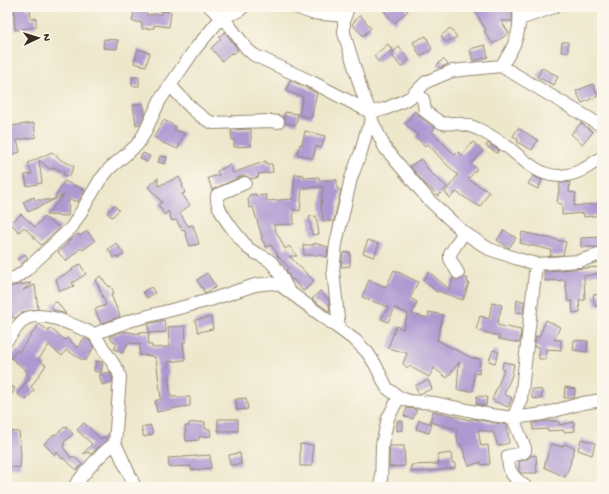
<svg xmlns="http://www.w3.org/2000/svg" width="609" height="494" viewBox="0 0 609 494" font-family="'Gochi Hand',sans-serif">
	<rect width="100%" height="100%" fill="#fbf7ec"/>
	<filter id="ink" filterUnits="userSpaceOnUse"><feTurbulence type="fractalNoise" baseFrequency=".025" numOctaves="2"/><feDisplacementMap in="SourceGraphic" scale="8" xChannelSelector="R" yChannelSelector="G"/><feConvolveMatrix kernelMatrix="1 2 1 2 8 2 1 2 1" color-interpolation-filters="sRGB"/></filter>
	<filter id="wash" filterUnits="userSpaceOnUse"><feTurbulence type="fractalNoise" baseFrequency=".012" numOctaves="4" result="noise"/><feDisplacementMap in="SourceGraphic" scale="16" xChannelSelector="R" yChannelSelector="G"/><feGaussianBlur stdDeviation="0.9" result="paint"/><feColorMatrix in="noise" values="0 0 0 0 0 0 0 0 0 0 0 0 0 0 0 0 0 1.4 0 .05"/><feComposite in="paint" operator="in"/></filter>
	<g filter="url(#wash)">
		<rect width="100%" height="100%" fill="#ede7cb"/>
		<g id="blocks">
			<path fill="#ae99d1" d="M14 7H26V9H30L31 19 36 18V27L15 30Z
				M135 7H148L146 15 161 14V11L171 12 169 27 154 25V28L142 29V23L132 21Z
				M381 7H405L408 11 394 23Z
				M473 7H512V21H501L509 33 493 44 484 31 486 30Z
				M360 15 371 28 363 36 352 24Z
				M450 28 457 37 446 42 441 36Z
				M225 32 238 50 233 54 232 52 222 61 211 48 221 39 219 37Z
				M426 36 432 49 420 56 413 42Z
				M104 39 118 40 117 49 103 48Z
				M562 42H568V52H561Z
				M388 44 392 50 378 62 374 56Z
				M485 45 488 57 473 61 470 49Z
				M399 47 409 60 401 67 391 54Z
				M138 49 150 53 146 66 134 63Z
				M443 59 448 64 440 68 437 65Z
				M542 68 558 76 554 85 537 77Z
				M132 77H139V86H132Z
				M290 80 317 93 311 118 299 115 303 97 286 91Z
				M593 84 598 96 582 103 576 91Z
				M143 103 145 114 140 124 136 125 133 105Z
				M415 111 420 117 435 128 432 132 455 155 458 152 462 155 473 142 483 151 471 164 477 169 468 179 489 192 480 207 456 192 450 198 445 192 458 175 444 162 428 144 425 146 416 137 418 135 405 124Z
				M285 112 298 114 296 125 285 123 284 118Z
				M164 120 176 127 174 130 184 133 178 149 163 143 154 137Z
				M34 123 36 137 17 140 20 152 10 155 7 139 12 138 11 126Z
				M581 123 593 132 582 144 571 134Z
				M518 128 538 140 532 150 517 142 518 139 513 136Z
				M251 129V146L234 147V140H232L231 130Z
				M305 131 325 136 321 148 316 146 313 158 297 154 300 144 302 145Z
				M488 143 499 150 497 153 486 146Z
				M52 152 61 160 74 166 69 177 63 174 64 172 53 167 51 170 39 160 42 183 27 186 25 175 32 174 28 163Z
				M143 153 150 156 147 162 140 158Z
				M160 156 167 157 165 164 158 162Z
				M421 159 430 172 447 187 438 196 424 183 410 166Z
				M266 161V164H272L273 172 258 174 259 177 251 179 246 176H242L212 190 208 178 219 175 217 171 230 165 233 173Z
				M295 174 304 175V178L319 177V180H337V189L341 190 334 221H323L321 206 323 187 302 188 300 211 293 209 294 224 273 225 285 249 289 246 297 256H289L313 280V283L303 291 293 279 291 280 286 270 289 268 278 256H277L278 255 271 245 266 247 261 238 262 237 253 207 249 208 248 199 250 198 249 195 256 194V196L266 195 267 201 293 199Z
				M533 176 542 180 538 189 528 184Z
				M179 177 183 185H182L185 193 182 194 190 205 180 213 188 226 193 225 199 244 190 246 184 229 182 230 176 220 172 221 168 211 165 215 158 205 162 202 148 187 158 178V186Z
				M64 181 85 190 78 202 69 199 68 216 46 215 64 195 28 212 23 202 34 197 35 200H54Z
				M570 182 569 192 576 193 574 206 602 203V215L584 217V213L562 215V204L557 203 560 183Z
				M114 205 119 210 112 217 107 213Z
				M21 214 35 227 44 217 60 228 41 245 24 227 19 232 11 224Z
				M316 216 319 234 312 235 309 217Z
				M504 230 516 238 509 248 497 240Z
				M87 231 95 241 83 250 81 248 66 261 58 252 68 243 67 242 78 234 80 236Z
				M522 232 566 242 563 255 550 256 551 250 520 243Z
				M602 237V247H581V238Z
				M368 240 379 244 374 257 363 253Z
				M116 243 124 254 118 258 116 256 114 258 108 249Z
				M314 243 328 247 327 257 319 255H304L303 245H314Z
				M350 252V266L341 267 343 253Z
				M25 254 28 258 21 264 18 259Z
				M80 264 86 274 72 283 74 286 60 291 56 279 73 270 72 269Z
				M601 267V273L584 276 585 300H579L580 312 573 313 572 301H568L565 280 545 281 544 271Z
				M394 270 418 282 410 298 417 302 412 314 428 318 429 312 443 315 437 340 472 358 480 359 479 374 474 373 473 391 457 390 459 362 447 378 434 368 429 377 409 366 408 368 403 364 407 353 388 348 396 326 403 329 408 314 395 308 388 322 381 319 388 307 362 297 369 280 386 287Z
				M429 272 449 289 453 278 458 280 464 277 468 279 467 282 469 283 463 300 438 291 437 292 423 280Z
				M207 273 216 287 205 293 197 280Z
				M100 276 109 287 111 286 114 294 111 295 120 316 101 324 95 309 106 305 98 285 95 281Z
				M31 283 23 290 35 285 38 309 23 312 15 318H12L11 313H8L7 307 11 305 8 287Z
				M151 287 155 293 147 298 143 292Z
				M320 291 329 300 330 312 312 299Z
				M602 294V305L595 306 593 295Z
				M517 300 524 301 523 313 516 312Z
				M57 302 66 314 53 310 51 306 53 303Z
				M492 303 502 305 497 325 521 330 520 343 499 339V336L476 330 480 316 489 319Z
				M211 317 213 329 198 332 195 320Z
				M164 320 166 332 149 333 148 324Z
				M546 320 560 327 554 340H561V350L546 349V359H539V347H534L536 336 539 337Z
				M39 324 49 331 50 328 65 340 67 338 78 348 84 338 90 341 94 347 86 360H83L66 350 62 356 49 345 38 360 46 365 31 387 34 390 26 400 17 394 30 377 26 374 28 372 11 358 17 350 19 352Z
				M185 326 186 342H183L185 360 168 362 169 377H168L171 397H190V406L181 407 157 412 155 401 161 399 156 358H154V356L139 355 140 344 128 343 122 353 114 349 117 344 109 337 124 331 139 334V332L149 333 148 345H152V348L169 347 168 327Z
				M574 340 588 341 587 352 573 350Z
				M493 350 499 352 495 363 489 361Z
				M96 361 103 362 101 373 94 371Z
				M503 362 514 364 512 375 504 394 512 398 508 407 492 400 504 370 502 369Z
				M110 372 112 378V382L102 385 99 375Z
				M428 380 432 389 419 394 415 386Z
				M7 385 15 388 12 394 7 392Z
				M565 387 575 389 574 398H564Z
				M532 389 542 390 541 399 532 398Z
				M477 396 487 397 486 406 476 404Z
				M246 398 248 409 237 410 236 399Z
				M407 408 417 409 413 419 404 416Z
				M433 411 471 420V419H474L507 425 509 443 498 446 493 432 478 430 481 446 488 445 490 464 481 465V462L469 466 461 444H458L456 429 430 422Z
				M218 419H238V431H218Z
				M419 420 432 424 429 433 416 429Z
				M397 421H403V430L397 431Z
				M547 421H559V425L574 422 575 431 564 432 563 430 547 431V429L533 430V423Z
				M205 422V429H210L211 436 199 437V440L186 441 185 426H189V423Z
				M84 423 101 439 104 436 107 440 91 454 88 452 83 454 92 444 77 430Z
				M150 425 153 434 144 437 141 428Z
				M66 426 73 434 63 443 65 444 63 447 71 458 73 456 82 464 77 470 63 458 62 459 57 452 55 455 44 444 54 434 55 435Z
				M7 431 19 432 21 456 20 468 7 466Z
				M581 439 595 443 592 455 578 450Z
				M300 444 313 445 312 466H300Z
				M551 444 562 447 564 444 575 448 570 462H571L565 477 544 467Z
				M390 446H404L405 466 389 467Z
				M240 453 241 464 230 465 229 455Z
				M451 453 452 463H455V468L432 471 411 472V465L439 464 437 455Z
				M210 455 211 468 191 470V466L169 467 168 458Z
				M536 455 537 473H521L519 471V461L525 460 531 456Z"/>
		</g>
	</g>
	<g filter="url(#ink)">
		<use href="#blocks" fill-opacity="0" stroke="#948874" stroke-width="1"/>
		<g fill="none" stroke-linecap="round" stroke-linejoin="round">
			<defs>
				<path id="minor" d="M210 7 229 25 247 49 254 55 312 82 370 112 385 109 401 102 411 97 426 82 452 71 501 66 602 126
					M295 7 312 13 345 16
					M348 7 344 19V33L362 92 370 112 372 121 385 148 428 199 462 231 489 249 518 259 536 264 579 261 602 254
					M520 19 554 7
					M501 66C516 46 521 31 519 7
					M170 85C182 98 197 117 213 123L270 121 278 122
					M415 92 423 99 425 111C430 115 436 120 442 123 446 124 450 123 454 123 462 124 470 125 478 129 489 134 499 141 509 148 532 167 549 186 582 170 589 167 596 161 602 157
					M245 183 217 195C214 210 239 237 248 248 254 253 261 255 267 259 277 265 283 280 288 290
					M458 273 450 259V254L464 232
					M7 279 15 278 26 270 72 227 100 180 110 168 137 145 144 134 160 100 195 49 216 24 228 15 239 11 243 7
					M339 328 333 270 336 244 351 178 361 152 366 133 372 121
					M94 334 118 371 120 377 115 443 135 487
					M7 340C11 335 20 322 25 319 44 309 77 327 94 334L129 321 210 300 255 285 271 283 280 285 356 341 367 352 375 364 387 388 399 397 409 401 435 403 491 415 513 418 543 414 583 403 602 400
					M74 487C86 470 98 456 115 443
					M381 487 382 445 388 418 399 397
					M526 487C513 477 508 473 508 456L523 453 525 451V448L513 418 521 399 536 264"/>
			</defs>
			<use href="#minor" stroke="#948874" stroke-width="14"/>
			<use href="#minor" stroke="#fff" stroke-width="12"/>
		</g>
	</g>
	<rect width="609" height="494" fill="none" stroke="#fbf7ec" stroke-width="24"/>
	<g transform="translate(38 38) rotate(86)" stroke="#fbf7ec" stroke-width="3" paint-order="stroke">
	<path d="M0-3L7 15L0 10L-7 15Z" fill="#3b2a1e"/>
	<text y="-6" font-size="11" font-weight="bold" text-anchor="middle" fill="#3b2a1e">N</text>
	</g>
</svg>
